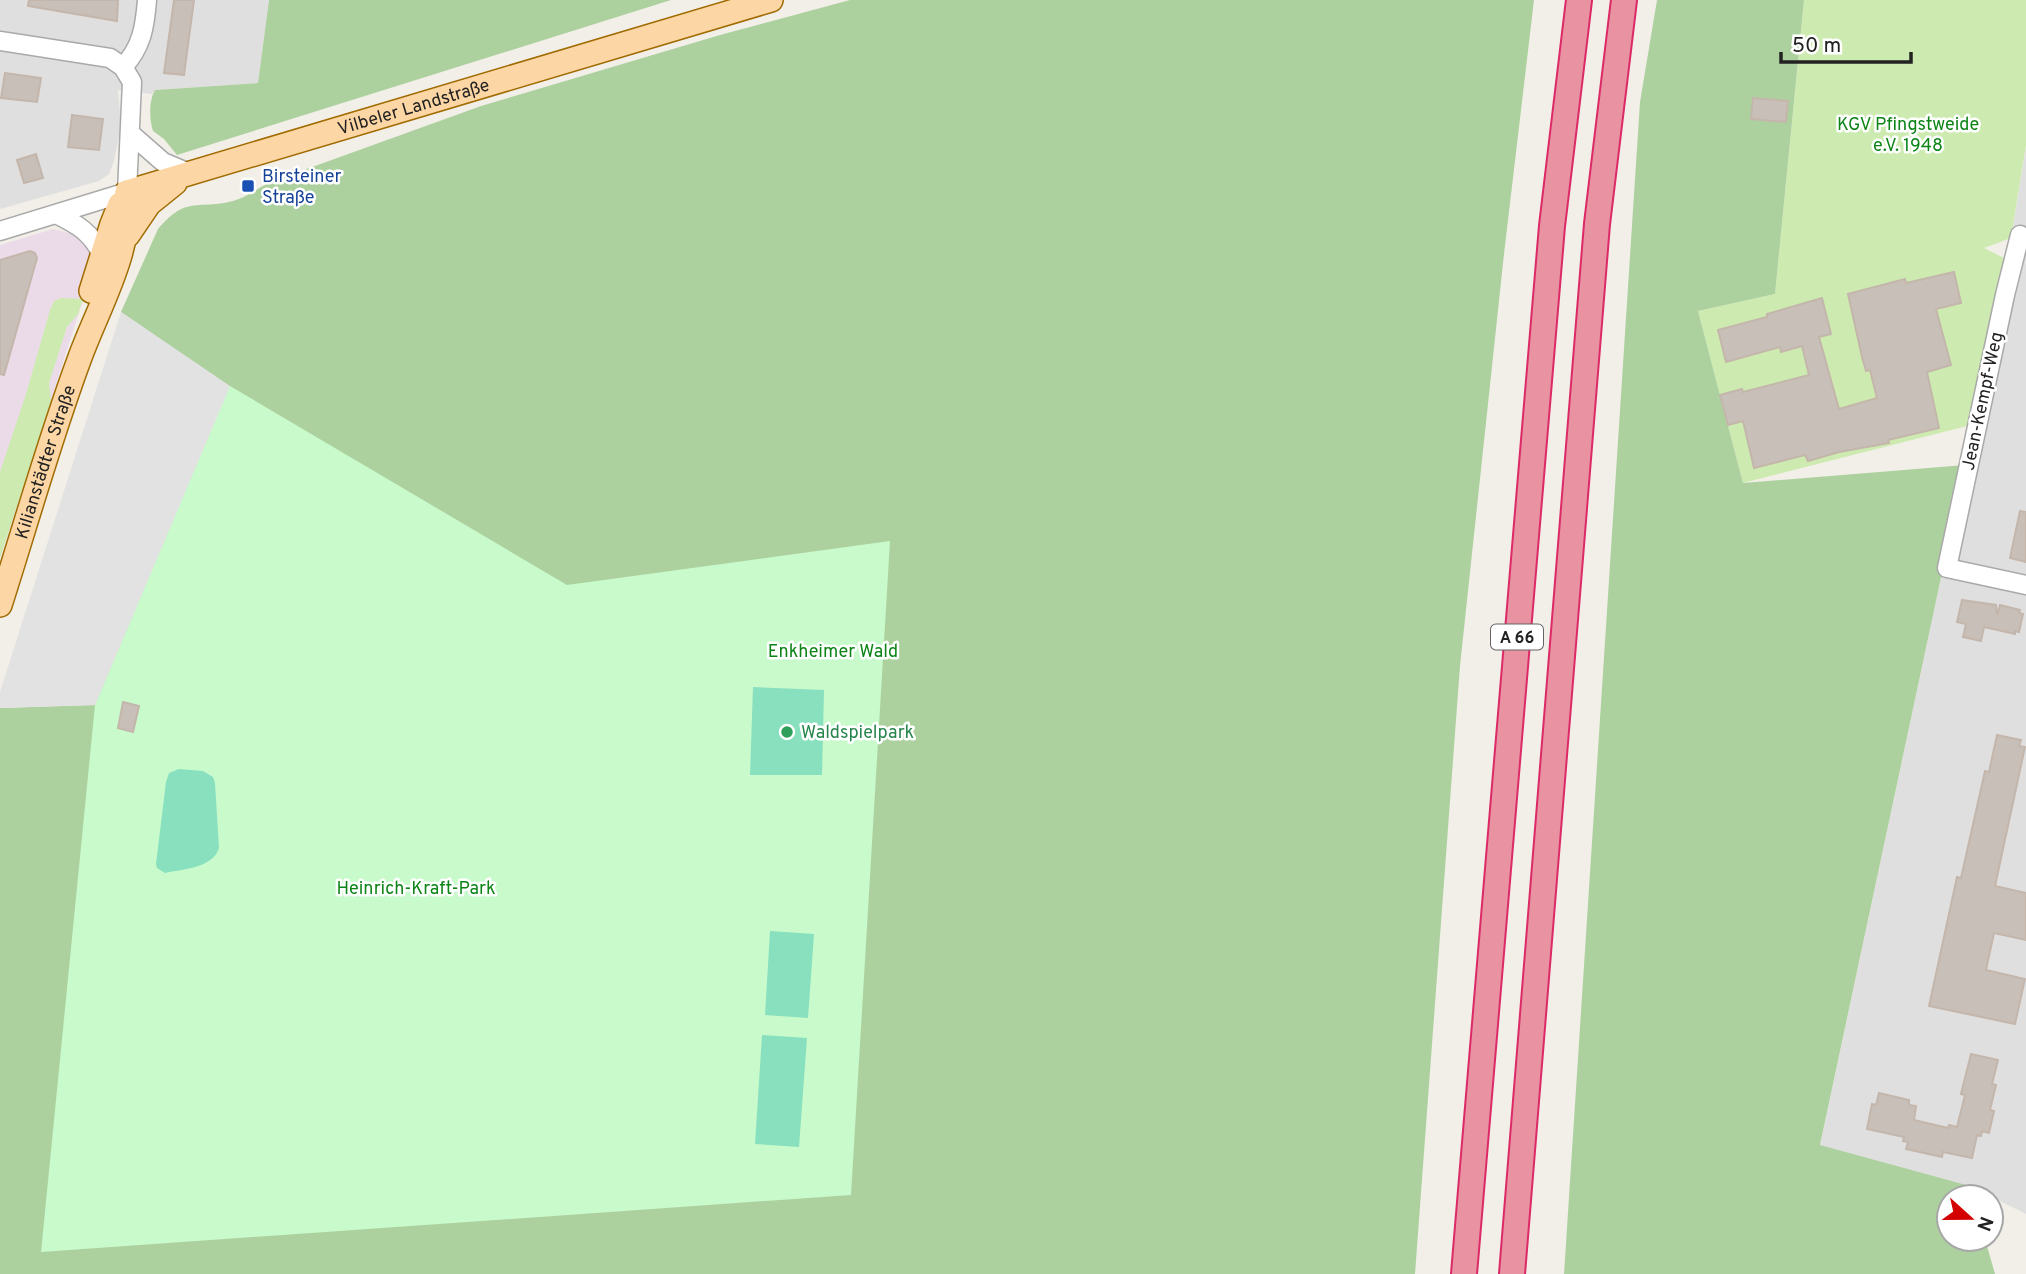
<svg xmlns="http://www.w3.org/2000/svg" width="2026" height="1274" viewBox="0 0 2026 1274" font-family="Overpass,sans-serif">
	<rect width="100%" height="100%" fill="#f2efe9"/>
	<path fill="#e0dfdf" d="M0 0H269L258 83 155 90 152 94 118 90 121 125 114 161 109 174 99 181 0 209Z
		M2026 147V1214L1970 1186 1820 1146 1965 465 2004 258 2011 239Z"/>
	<path fill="#ebdbe8" d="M53 229 78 235 92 251 93 269 0 558V245Z"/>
	<path fill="#cdebb0" d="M1804 0H2026V145L2011 238 1984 248 2004 258 1967 426 1743 483 1698 311 1775 294Z
		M61 298 83 299 78 314 67 327 49 383 51 401 0 558V472L26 394 50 310 54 301Z"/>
	<path fill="#add19e" d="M269 0H671L177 155 164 139 153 131C149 119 149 100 155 90L258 83Z
		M850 0H1534L1504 254 1460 666 1415 1274H0V708L95 705 230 387 121 312 158 229C187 195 197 210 233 201 245 198 257 189 268 183L481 106 720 35Z
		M1657 0H1804L1775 294 1698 311 1743 483 1965 465 1820 1145 1970 1186 1973 1197H1949V1239H1985L1995 1274H1564L1640 102Z"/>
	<path fill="#c8facc" d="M230 386 567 585 890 541 851 1195 41 1252 95 705Z"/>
	<path fill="#88e0be" d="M753 687 824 690 822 775H750Z
		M179 769 203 771 213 777 215 783 219 848C213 868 183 869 165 873L157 868 156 864 166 782 169 773Z
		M770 931 814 934 808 1018 765 1015Z
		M762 1035 807 1038 799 1147 755 1144Z"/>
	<path fill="#e2e2e2" d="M121 312 230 386 95 705 0 708V692Z"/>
	<path fill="#c7bfb8" stroke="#c4b6ab" stroke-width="2" d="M29 0H118L117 21 28 6Z
		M174 0H194L184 75 164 73Z
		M5 73 41 78 37 102 1 98Z
		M1753 98 1788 101 1786 122 1751 119Z
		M72 115 103 119 99 150 68 147Z
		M36 154 43 178 24 183 17 160Z
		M30 251 35 253 37 258 4 375 0 374V260Z
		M1954 272 1961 303 1936 309 1951 365 1927 372 1939 428 1888 440 1889 443 1839 452 1808 461 1805 455 1754 468 1743 421 1728 425 1720 395 1742 389 1743 392 1809 375 1802 346 1781 352 1780 347 1726 362 1718 330 1767 317V314L1822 298 1831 334 1819 337 1839 409 1877 398 1870 370 1866 371 1862 357 1848 294 1905 279 1906 283Z
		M2020 511 2026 512V562L2010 558Z
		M1962 600 1996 605 1997 615 2000 605 2020 610 2019 613 2023 614 2019 632 2015 631V634L1984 627 1981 641 1963 637 1966 624 1957 622Z
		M123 702 139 706 133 732 118 728Z
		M1997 735 2021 740 2019 746 2025 747 1995 886 2026 893V940L1994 933 1986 970 2025 979 2015 1024 1929 1006 1957 877 1961 878 1985 771 1989 772Z
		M1971 1054 1998 1060 1992 1084 1996 1085 1990 1110 1994 1111 1989 1133 1982 1131 1981 1136 1977 1135 1972 1158 1943 1152 1942 1157 1906 1149 1908 1142 1903 1141 1904 1137 1867 1129 1872 1104 1876 1105 1879 1093 1909 1100V1105L1916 1106 1914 1120 1948 1128 1949 1125 1957 1127 1965 1095 1961 1094Z"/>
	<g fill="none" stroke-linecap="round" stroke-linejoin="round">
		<defs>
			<path id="minor" d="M0 41 110 58 123 67 132 82 127 192 0 231
				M123 67C142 47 145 26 147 0
				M131 134 163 162 189 173
				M56 214C77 224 92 233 102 255
				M2020 235 2005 295 1947 568 2026 585"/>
			<g id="major">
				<path id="s1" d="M127 192 771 0"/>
				<path d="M128 235 149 204 175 183"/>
				<path d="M91 291 112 224 120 204"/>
				<path id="s2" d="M0 605C26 524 49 441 79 360 98 307 133 251 127 192"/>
			</g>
			<path id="highway" d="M1464 1274 1552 226 1579 0
				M1512 1274 1597 224 1624 0"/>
		</defs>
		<use href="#minor" stroke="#a9a9a9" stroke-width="21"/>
		<use href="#major" stroke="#a06b00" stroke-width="26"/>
		<use href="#highway" stroke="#dc2a67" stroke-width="28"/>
		<use href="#minor" stroke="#fff" stroke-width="18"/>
		<use href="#major" stroke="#fcd6a4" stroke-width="23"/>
		<use href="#highway" stroke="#e892a2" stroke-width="24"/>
	</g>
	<rect fill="#1a4fb4" stroke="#fff" stroke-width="2.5" x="241" y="179" width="14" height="14" rx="3.5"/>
	<circle fill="#2e9e5b" stroke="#fff" stroke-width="2.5" cx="787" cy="732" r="7"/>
	<g text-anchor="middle" stroke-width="5" stroke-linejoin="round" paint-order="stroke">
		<rect fill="#fff" stroke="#646464" stroke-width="2" x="1491" y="624.5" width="52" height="25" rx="5"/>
		<g font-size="16" font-weight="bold" fill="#222">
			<text x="1517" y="643">A 66</text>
		</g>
		<g font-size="18" fill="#222" stroke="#fff">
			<text dy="6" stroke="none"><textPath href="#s1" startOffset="299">Vilbeler Landstraße</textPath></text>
			<text transform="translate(1982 401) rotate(-78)" y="6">Jean-Kempf-Weg</text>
			<text dy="6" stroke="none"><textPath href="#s2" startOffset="150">Kilianstädter Straße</textPath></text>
		</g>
		<g font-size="18" fill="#0c8416" stroke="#fff">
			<text x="1908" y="130">KGV Pfingstweide<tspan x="1908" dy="21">e.V. 1948</tspan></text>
			<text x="833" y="657">Enkheimer Wald</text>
			<text x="416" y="894">Heinrich-Kraft-Park</text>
		</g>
		<g font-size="18" fill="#164399" stroke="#fff" text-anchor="start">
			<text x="262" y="182">Birsteiner<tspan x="262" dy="21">Straße</tspan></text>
		</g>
		<g font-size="18" fill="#27864d" stroke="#fff" text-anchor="start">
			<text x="801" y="738">Waldspielpark</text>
		</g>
	</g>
	<g transform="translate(1970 1218) rotate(111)"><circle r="33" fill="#ffffff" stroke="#a7a7a7" stroke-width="2"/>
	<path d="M0-5L12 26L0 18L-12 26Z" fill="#d40000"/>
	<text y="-10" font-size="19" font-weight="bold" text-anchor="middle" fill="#222222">N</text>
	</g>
	<path d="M1781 52v10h130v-10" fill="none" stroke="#222222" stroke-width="3.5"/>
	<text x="1792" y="52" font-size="21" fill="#222222" stroke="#ffffff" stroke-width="5" paint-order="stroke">50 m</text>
</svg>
